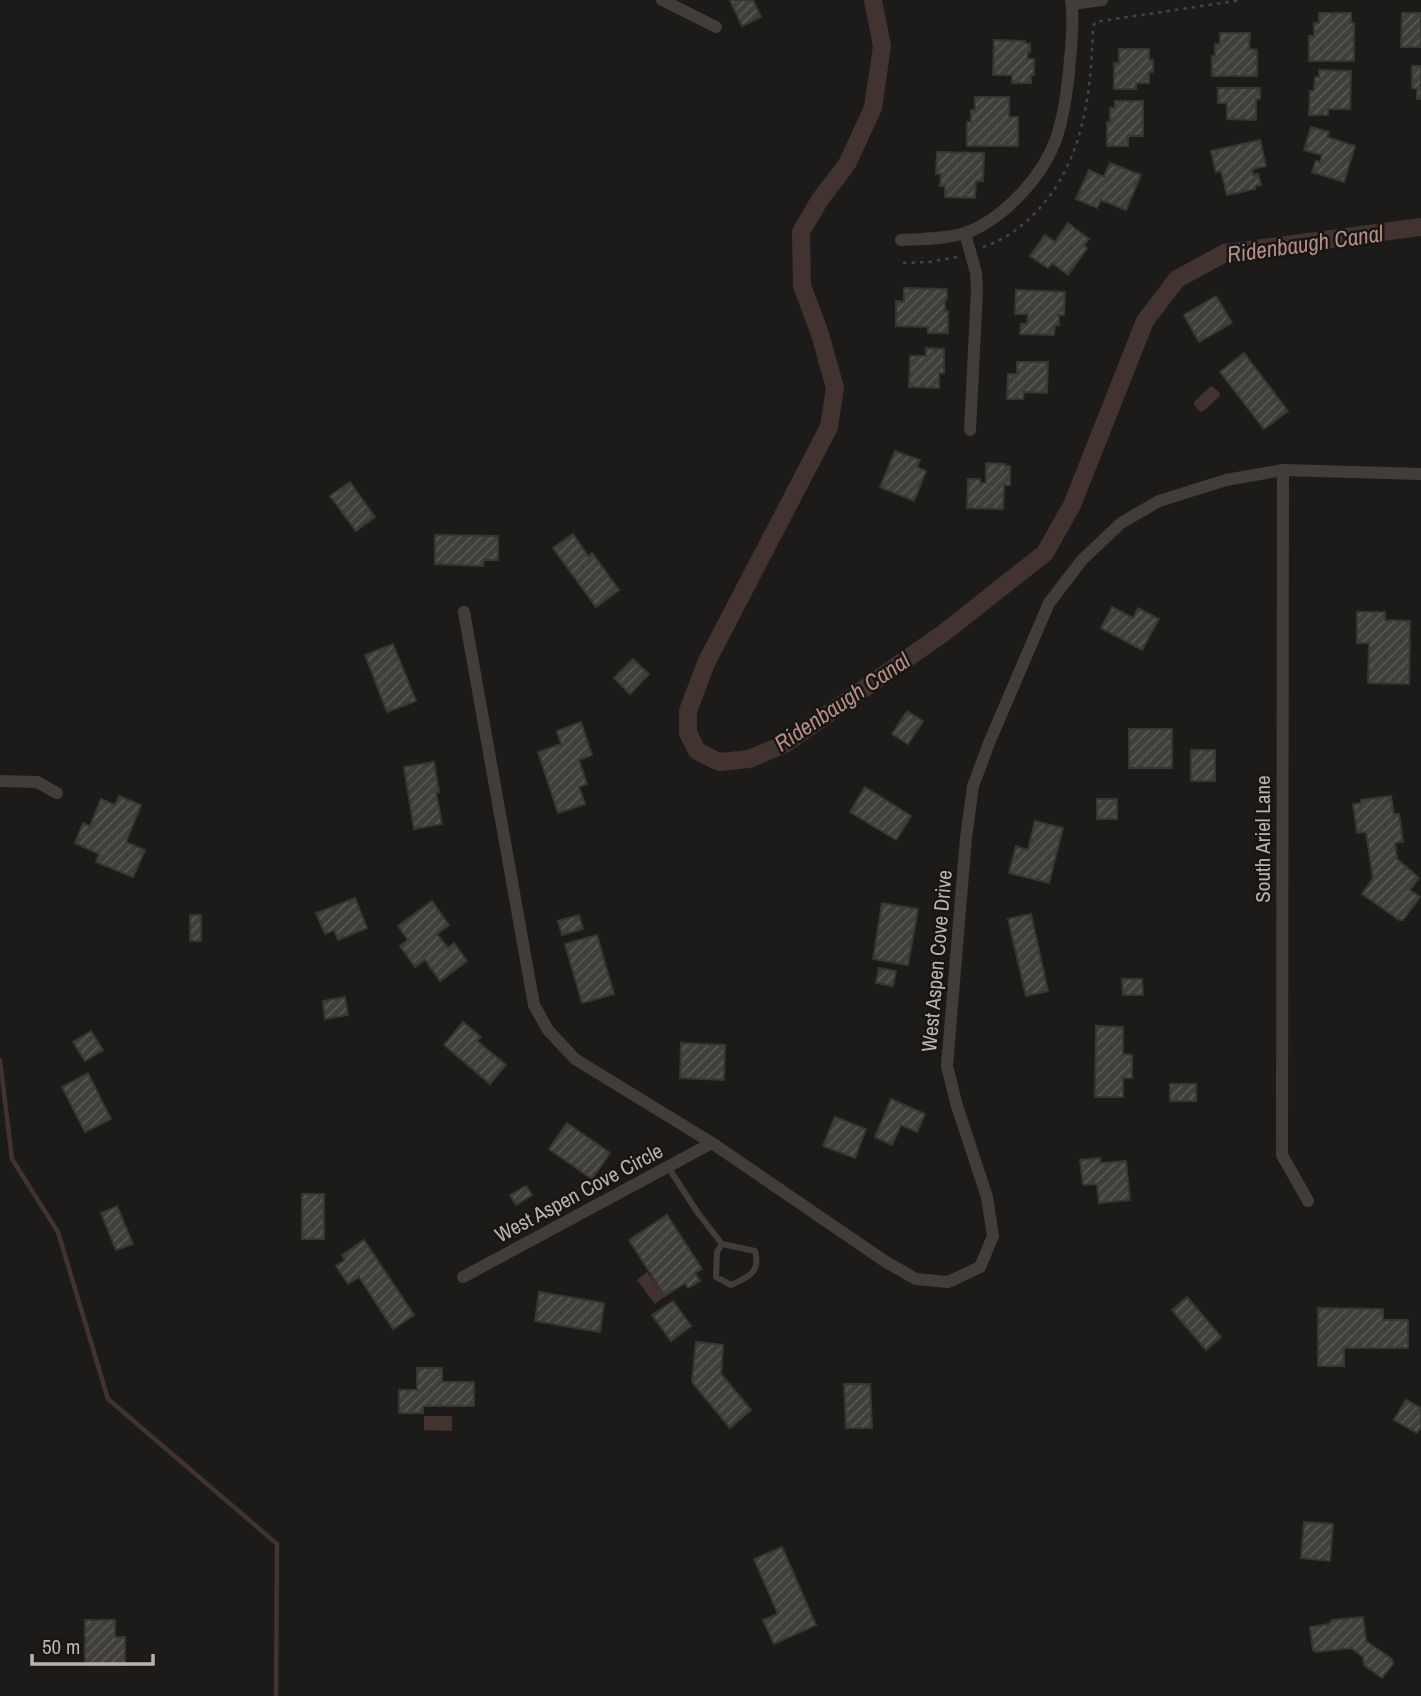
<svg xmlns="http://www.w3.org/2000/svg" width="1421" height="1696" viewBox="0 0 1421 1696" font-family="'Archivo Narrow',sans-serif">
	<defs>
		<pattern id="building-hatch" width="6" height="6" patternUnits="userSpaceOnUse" patternTransform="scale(1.75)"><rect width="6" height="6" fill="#413f3b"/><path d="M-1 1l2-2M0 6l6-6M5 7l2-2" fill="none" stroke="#5a5855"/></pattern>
	</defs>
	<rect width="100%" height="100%" fill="#1c1b19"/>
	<path fill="#423331" d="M1211 386 1213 387 1220 393 1219 397 1203 411 1200 412 1194 404V402Z
		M647 1272 665 1296 655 1304 637 1280Z
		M424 1416H452V1431L424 1430Z"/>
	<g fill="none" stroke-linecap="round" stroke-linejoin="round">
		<path stroke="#423331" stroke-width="4.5" d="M0 1060 12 1159 58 1232 108 1399 277 1544 276 1696"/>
		<path stroke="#423331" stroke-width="18" d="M873 0 882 46 873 108 847 164 819 201 801 232 802 286 820 334 835 388 829 427 706 663 688 711V733L697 751 719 762 749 759 785 744 945 632 1045 553 1072 505 1145 321 1177 279 1225 253 1421 227"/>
	</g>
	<path fill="url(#building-hatch)" stroke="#383633" stroke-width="2" d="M730 0H753L761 17 742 26Z
		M1319 13H1351V23H1354V61H1309V36H1314V23H1319Z
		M1402 13H1421V47H1401Z
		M1220 33H1250L1249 49 1257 50V76H1212V56H1215V44H1220Z
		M994 40 1025 41V43L1030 44V52H1028L1027 59H1034V75H1031V83H1012V75H993Z
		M1119 49H1149V60H1153V72H1149V83H1136V89H1114V63H1119Z
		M1412 66H1421V99H1417V89L1412 88Z
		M1319 70 1351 71 1350 109H1328V115H1309L1310 91H1314L1315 77H1319Z
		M1218 88H1260V99H1256V120L1227 119V103H1218Z
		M975 97H1009V117H1018V146H967V122H971V110H975Z
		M1115 101H1143V136H1128V146H1107V122H1110V108H1115Z
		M1311 127 1329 132 1327 137 1355 146 1344 182 1312 172 1316 161 1320 162 1322 155 1304 150Z
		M1260 140 1266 166 1252 169 1253 175 1258 174 1261 185 1255 186V189L1227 195 1221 171 1216 172 1211 151Z
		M937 152 984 153 983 181H976L975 198 945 197V186H940L941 174H936Z
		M1110 163 1141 175 1126 210 1101 200 1097 208 1076 199 1089 170 1104 177Z
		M1068 223 1089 239 1084 245 1087 248 1068 275 1052 263 1048 268 1030 256 1045 235 1055 242Z
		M904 288 947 289V299H945V311H948V333H928V327L896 326V301L904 302Z
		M1016 290 1065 292 1064 315H1059V325H1055L1054 335 1020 334 1021 324H1027L1028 314H1015Z
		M1216 296 1232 323 1199 342 1184 315Z
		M926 348 944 349V373H939V388L909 387 910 356H926Z
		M1244 353 1288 411 1264 429 1220 372Z
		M1017 362H1048L1047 393 1024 392 1023 399H1007L1008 374H1017Z
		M895 451 920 460 917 467 926 471 914 501 880 487Z
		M986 463 1005 464V466H1010V485H1004L1003 509 967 508 968 479H980V483H986Z
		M350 482 375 517 356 531 330 496Z
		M573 534 588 556 592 553 619 590 596 607 553 548Z
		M435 535 498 536V560H484L483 566 435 564Z
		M1112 607 1133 618 1138 608 1159 619 1142 650 1101 628Z
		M1357 612H1385V620L1410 621 1409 684 1368 683 1369 643H1357Z
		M393 644 416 701 387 712 365 655Z
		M633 659 649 674 630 694 614 678Z
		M907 711 923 721 908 744 892 734Z
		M581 722 592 755 579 760 587 784 579 787 585 804 558 813 538 752 561 744 557 731Z
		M1129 729H1172V768H1129Z
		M1191 750H1215V781H1191Z
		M434 762 439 792H436L442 824 414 829 404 767Z
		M865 787 911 816 896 840 850 812Z
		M119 796 141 805 126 842 145 850 133 877 96 862 99 854 75 843 83 823 90 826 101 799 115 805Z
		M1391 796 1394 814H1399L1403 842 1395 843 1397 859 1419 878 1410 890 1420 897 1403 920H1399L1362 894 1373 878 1366 832 1357 833 1353 804 1361 803V800Z
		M1097 799H1117V819H1097Z
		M1035 821 1063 828 1049 883 1009 873 1016 846 1028 850Z
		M355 898 367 928 338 940 334 930 325 934 316 913Z
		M432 901 449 925 437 934 448 948 454 943 467 961 440 981 425 960 415 967 400 946 408 940 398 926Z
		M882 903 918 909 908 965 873 959Z
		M1031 914 1048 991 1026 996 1008 919Z
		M190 915H201V941H190Z
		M579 915 583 929 562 935 558 921Z
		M597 935 614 994 582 1003 565 944Z
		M879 968 896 971 893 986 876 983Z
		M1122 979H1142L1143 995H1123Z
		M345 997 348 1015 325 1019 323 1001Z
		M463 1022 481 1037 477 1041 506 1065 490 1084 444 1045Z
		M1096 1026 1123 1027V1054L1132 1055V1078H1123V1097H1095Z
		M91 1031 103 1050 85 1061 73 1042Z
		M681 1043 725 1045 724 1080 680 1078Z
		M88 1073 111 1119 85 1132 62 1087Z
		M1170 1084H1196V1101H1170Z
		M891 1099 925 1114 917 1132 901 1125 892 1145 875 1137Z
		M835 1117 866 1129 855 1158 823 1146Z
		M567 1123 610 1153 592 1179 549 1149Z
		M1100 1158V1163L1126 1161 1130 1200 1099 1203 1097 1184 1083 1185 1080 1160Z
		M526 1186 532 1195 516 1205 510 1195Z
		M302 1194H324V1239H302Z
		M117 1206 133 1244 116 1250 101 1213Z
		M667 1215 702 1269 695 1273 700 1281 688 1288 685 1283 665 1296 629 1240Z
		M364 1240 414 1315 393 1329 359 1277 348 1284 336 1266 345 1260 342 1255Z
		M539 1292 604 1303 600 1332 535 1321Z
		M1187 1297 1221 1337 1206 1350 1172 1310Z
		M673 1301 691 1326 671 1341 652 1315Z
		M1318 1308 1383 1309V1320H1408V1348H1344V1366H1318Z
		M696 1342 723 1345 721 1374 751 1410 730 1428 692 1382Z
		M417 1368H442V1382H474V1406H423V1413H399V1390H417Z
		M844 1384H870L872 1428H846Z
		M1406 1400 1421 1408V1427L1417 1433 1394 1420Z
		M1304 1522 1333 1524 1330 1561 1301 1558Z
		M782 1547 816 1625 774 1644 763 1620 778 1614 754 1559Z
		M1363 1617 1366 1641 1392 1659 1393 1664 1382 1678 1364 1665 1363 1657 1351 1648 1316 1652 1313 1650 1310 1627 1329 1624 1332 1620Z
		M85 1620H115V1637H125V1665H85Z"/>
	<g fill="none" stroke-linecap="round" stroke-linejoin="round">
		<path stroke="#484340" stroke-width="2.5" stroke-dasharray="3.5 5" stroke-linecap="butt" d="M983 247C1002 241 1019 229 1033 215 1083 166 1091 95 1093 28L1095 22 1242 0
			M903 263 929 262 957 257"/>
		<path stroke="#413e3a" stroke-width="6" d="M668 1167 698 1213 722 1244 755 1251C761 1273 748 1277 731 1285L716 1277 717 1252 722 1244"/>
		<path stroke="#413e3a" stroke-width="12" d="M662 0 716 27
			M1072 4 1102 0
			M965 233 976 273 977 289 970 430
			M901 240C921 239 945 239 965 233 1003 220 1043 176 1056 139 1065 113 1068 86 1070 59 1072 40 1074 19 1071 0
			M1283 470 1282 1155 1308 1201
			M464 612 534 1005 548 1030 575 1059 712 1143 886 1262 916 1279 948 1282 980 1267 993 1236 987 1197 957 1106 947 1066 966 838 973 786 989 743 1049 603 1082 560 1121 523 1159 501 1226 480 1283 470 1421 474
			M0 781 37 782 57 793
			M463 1277 712 1143"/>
	</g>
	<g text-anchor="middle" stroke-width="5" stroke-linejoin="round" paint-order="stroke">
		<g font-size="21" fill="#bbb2ac" stroke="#171614">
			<text transform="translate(1263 839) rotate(-90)" y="7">South Ariel Lane</text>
			<text transform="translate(937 961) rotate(-85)" y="7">West Aspen Cove Drive</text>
			<text transform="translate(579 1193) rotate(-28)" y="7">West Aspen Cove Circle</text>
		</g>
		<g font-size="23" font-style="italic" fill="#b58c83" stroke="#171614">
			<text transform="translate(1305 244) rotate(-8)" y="8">Ridenbaugh Canal</text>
			<text transform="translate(842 702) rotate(-34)" y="8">Ridenbaugh Canal</text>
		</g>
	</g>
	<path d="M32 1654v10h121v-10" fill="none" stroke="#bbb2ac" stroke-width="3.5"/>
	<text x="42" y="1654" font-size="21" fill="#bbb2ac" stroke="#171614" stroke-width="5" paint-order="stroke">50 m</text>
</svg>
